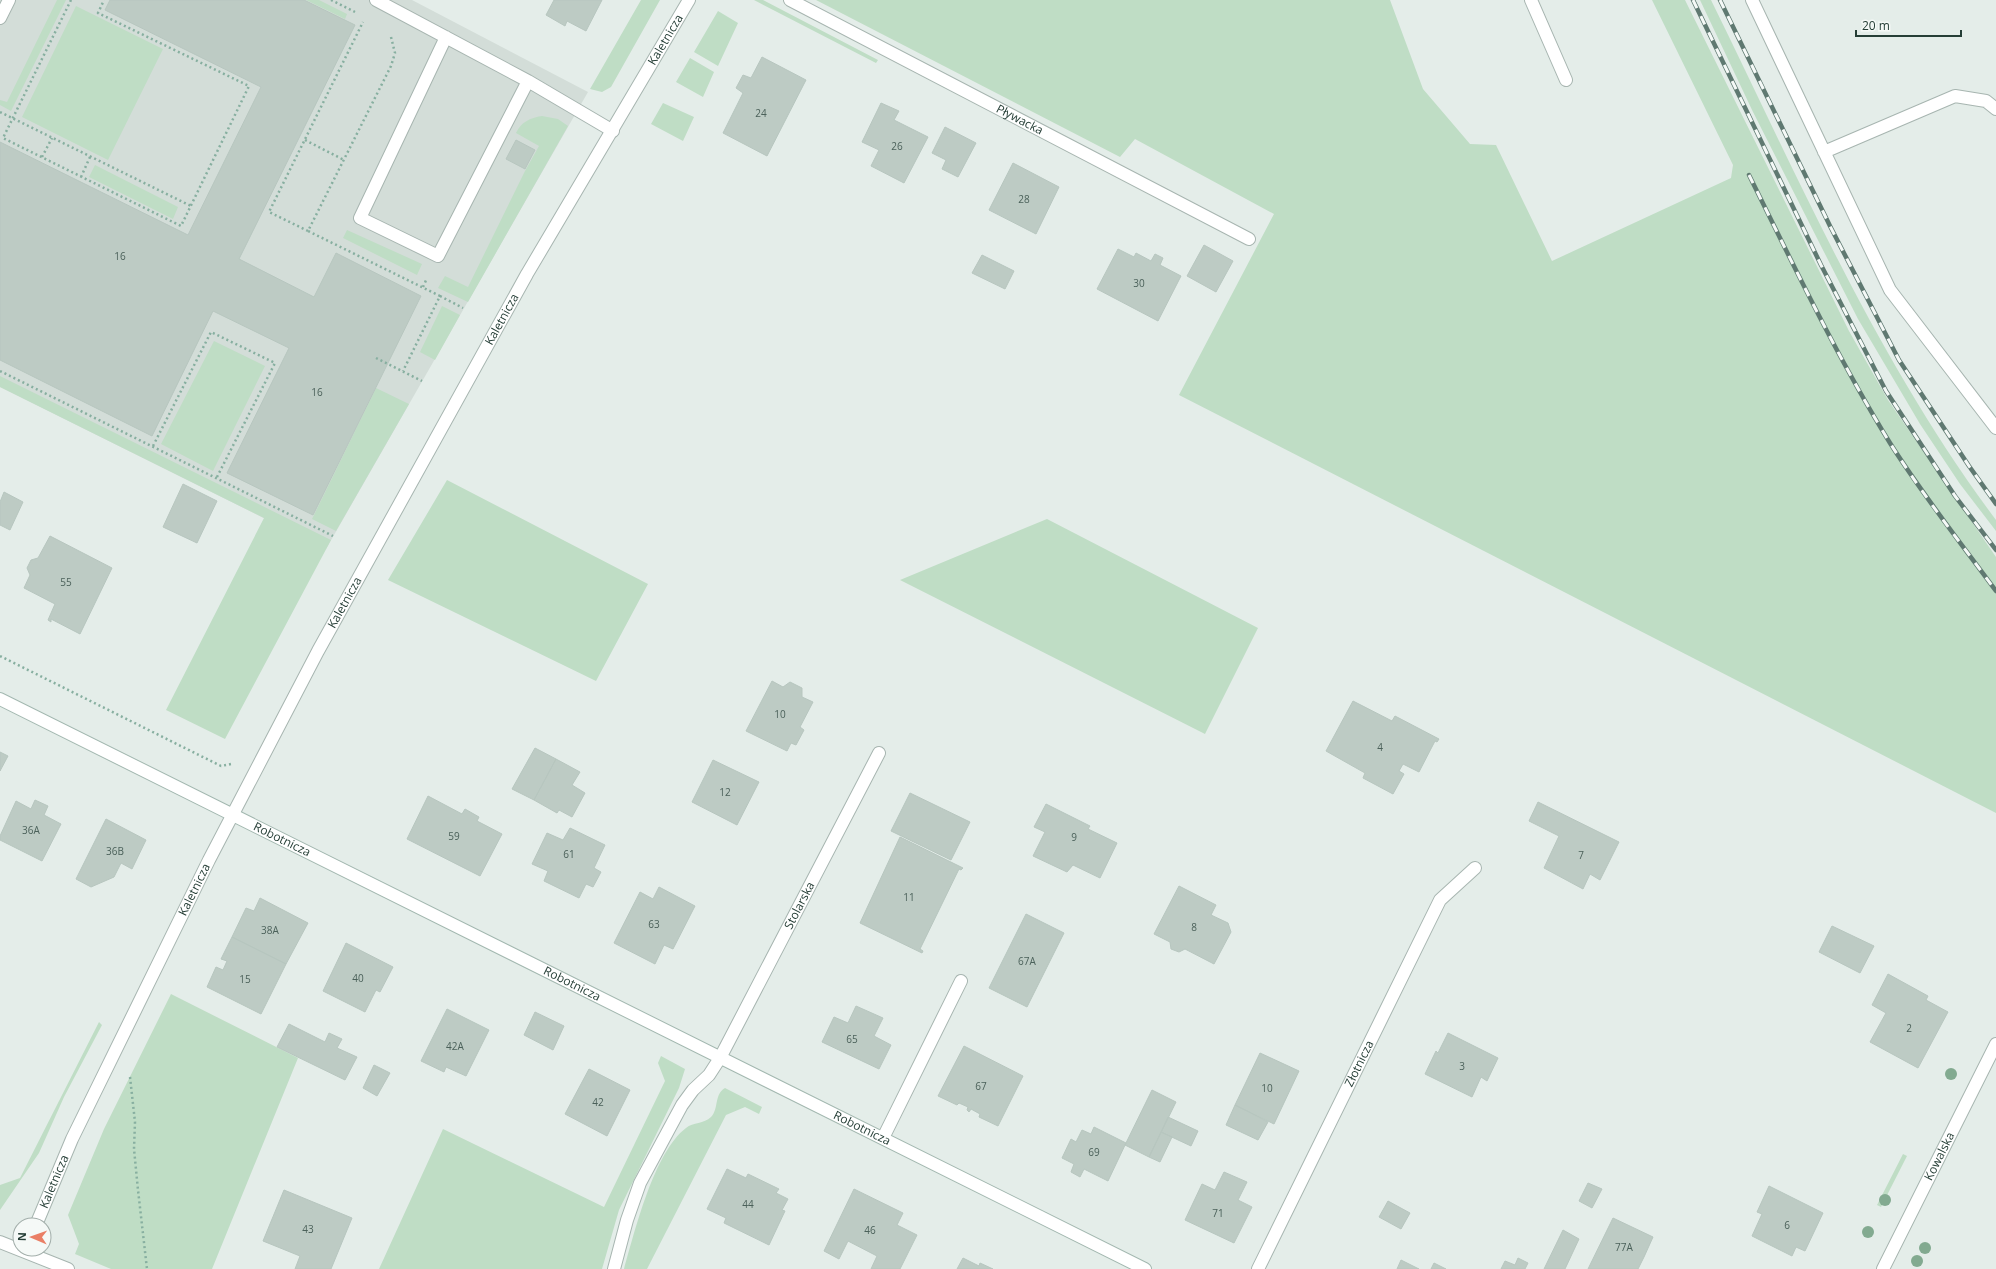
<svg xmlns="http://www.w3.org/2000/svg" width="1996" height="1269" viewBox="0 0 1996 1269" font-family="'Open Sans',sans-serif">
	<rect width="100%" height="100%" fill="#e4ede9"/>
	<path fill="#d3ddd8" d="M0 0H412L588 92 326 549 0 387Z"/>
	<path fill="#bfddc5" d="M57 0H66L11 111 0 105V100L7 102Z
		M306 0H319L347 14 345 19Z
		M641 0H660L611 87 602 92 590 89Z
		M754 0H763L878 60 876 63Z
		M816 0H1390L1423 89 1470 144 1496 145 1552 261 1731 178 1733 165 1652 0H1685L1849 331 1888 400 1996 557V813L1179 395 1274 214 1135 139 1120 157Z
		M1700 0H1711C1798 177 1877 361 1996 520V531L1960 484 1920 424 1858 319 1753 112Z
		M76 6 163 49 108 160 22 117Z
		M718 11 738 23 718 66 694 52Z
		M690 58 714 72 703 97 676 82Z
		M663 103 694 117 683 141 651 124Z
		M542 116 558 119 568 126 468 302 438 288 445 276 468 287 525 171 539 146 516 133C521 122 530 118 542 116Z
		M95 165 178 207 173 219 89 177Z
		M347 230 422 264 417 275 343 238Z
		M442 306 460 315 435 360 420 352Z
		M214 341 265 366 213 471 161 444Z
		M0 376 331 540 225 739 166 710 264 518 0 387Z
		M376 388 409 404 336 531 312 519Z
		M447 480 648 584 596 681 388 580Z
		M1047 519 1258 628 1205 734 900 580Z
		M171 994 298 1058 212 1269H111L75 1254 79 1244 68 1215 104 1129Z
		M99 1022 102 1025 64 1097 39 1153 0 1210V1185L20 1178Z
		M661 1056 685 1069 679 1088 619 1210 602 1269H379L443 1129 604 1207 665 1081 658 1063Z
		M725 1088 762 1107 759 1114 745 1107 726 1115 647 1269H624C635 1231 654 1152 686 1128 693 1122 704 1124 711 1117 719 1109 714 1094 725 1088Z
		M1903 1154 1907 1156 1881 1207 1877 1205Z"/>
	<path fill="#bdcbc4" stroke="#b7c6bf" d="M110 0H304L355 25 239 259 314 297 336 253 421 296 313 515 227 473 289 348 213 311 152 436 0 360V142L188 235 261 87 105 10Z
		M554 0H602L586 31 567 21 565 26 546 15Z
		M762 57 806 80 767 156 723 133 743 93 736 88 743 75 751 78Z
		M881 103 899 111 894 120 928 137 904 183 871 166 879 150 862 142Z
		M945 127 976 143 958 177 942 169 946 160 932 153Z
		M516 140 535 150 525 169 506 159Z
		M1013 163 1059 187 1036 234 989 210Z
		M1204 245 1233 261 1216 292 1187 276Z
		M1118 249 1134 257 1136 253 1151 261 1155 254 1163 258 1160 265 1181 276 1158 321 1097 289Z
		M982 255 1014 271 1005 289 972 273Z
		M183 484 217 501 197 543 163 527Z
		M4 492 23 502 10 530 0 525V502Z
		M50 536 112 568 80 634 51 619V622L48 620 55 604 24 588 30 575 27 568 31 560 38 558Z
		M772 681 783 687 790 682 802 688V697L813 702 800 727 804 730 796 745 791 743 787 751 746 731Z
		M1353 701 1392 721 1395 716 1439 739 1437 742 1435 741 1419 772 1403 764 1399 771 1404 774 1393 794 1363 778 1365 773 1326 751Z
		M535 748 556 759 534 800 512 789Z
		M0 752 8 756 0 771Z
		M556 759 580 772 572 785 585 793 572 817 559 810 557 813 534 800Z
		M713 760 759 782 737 825 692 802Z
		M910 793 970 822 951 860 891 831Z
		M428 796 462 814 465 809 479 817 477 821 502 834 480 876 407 839Z
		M35 800 48 806 44 815 61 824 42 861 0 840V836L16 801 31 809Z
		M1538 802 1619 842 1600 880 1590 874 1583 889 1544 868 1559 836 1529 821Z
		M1046 804 1090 826 1088 829 1117 843 1100 878 1073 865 1067 872 1033 856 1045 832 1034 827Z
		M106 819 146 840 132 869 121 863 114 877 91 887 76 879Z
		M570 828 605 845 594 868 601 872 593 887 586 884 579 898 544 881 548 871 532 864 547 833 563 840Z
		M900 837 963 868 961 870 959 869 920 949 923 951 922 953 860 923Z
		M1179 886 1216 905 1211 915 1228 923 1231 932 1214 964 1185 949 1179 952 1171 949 1170 942 1154 934Z
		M659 887 695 906 673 949 664 945 655 964 614 943 640 892 653 899Z
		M260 898 308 923 286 964 232 937 246 908 254 911Z
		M1026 914 1064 933 1027 1007 989 988Z
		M1832 926 1874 946 1860 973 1819 952Z
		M232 937 286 964 261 1014 207 987 216 967 223 970 227 961 221 959Z
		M346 943 393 967 380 992 376 990 365 1012 323 991Z
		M1888 974 1928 996 1926 1000 1948 1012 1918 1068 1870 1042 1886 1013 1872 1005Z
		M856 1006 883 1018 874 1036 891 1045 879 1069 822 1042 834 1017 848 1023Z
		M447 1009 489 1030 466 1076 446 1067 444 1072 421 1061Z
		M535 1012 564 1026 553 1050 524 1035Z
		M289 1024 325 1042 329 1033 342 1039 337 1048 357 1057 345 1080 277 1047Z
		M1448 1033 1498 1058 1487 1081 1481 1077 1472 1097 1425 1074 1436 1051 1438 1053Z
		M964 1046 1023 1076 998 1126 979 1117 980 1114 971 1109 969 1112 967 1110 968 1107 959 1103 957 1105 938 1096Z
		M1260 1053 1299 1071 1274 1124 1235 1105Z
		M374 1065 390 1073 377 1096 363 1088Z
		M589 1069 630 1090 607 1136 565 1114Z
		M1152 1090 1176 1102 1149 1157 1125 1145Z
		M1235 1105 1268 1122 1258 1140 1226 1125Z
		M1168 1117 1198 1131 1191 1146 1161 1132Z
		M1094 1127 1126 1143 1108 1181 1084 1169 1080 1177 1071 1172 1074 1164 1062 1158 1071 1139 1076 1142 1082 1130 1091 1134Z
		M1161 1132 1172 1137 1160 1162 1149 1157Z
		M727 1169 746 1178 748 1174 779 1189 776 1193 788 1199 782 1210 785 1211 769 1245 724 1223 726 1218 707 1209Z
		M1224 1172 1247 1182 1238 1200 1252 1207 1234 1243 1185 1220 1202 1184 1215 1190Z
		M1588 1183 1602 1189 1592 1208 1579 1201Z
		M1769 1186 1823 1213 1805 1251 1796 1247 1792 1256 1752 1236 1762 1214 1757 1212Z
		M854 1189 903 1213 897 1225 917 1235 900 1269H871L877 1256 848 1241 839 1259 824 1251Z
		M284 1190 352 1218 331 1269H295L300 1256 263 1241Z
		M1388 1201 1410 1213 1401 1229 1379 1217Z
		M1613 1218 1653 1237 1644 1257 1638 1269H1588Z
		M1563 1230 1579 1239 1565 1269H1544Z
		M963 1258 979 1266 980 1263 993 1269H957Z
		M1518 1258 1528 1263 1525 1269H1501L1505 1261 1515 1265Z
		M1401 1260 1419 1269H1397Z
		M1434 1263 1446 1269H1431Z"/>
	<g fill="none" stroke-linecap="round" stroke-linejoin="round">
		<defs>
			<path id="lane" d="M376 0 528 81 613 131
				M1531 0 1566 80
				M1752 0 1890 290 1996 428
				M0 18 9 0
				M446 37 360 218 438 256 528 81
				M1824 152 1955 96 1986 101 1996 109
				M883 1138 961 981
				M614 1269 627 1220 640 1183 682 1105 693 1090 709 1075 720 1058"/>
			<g id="street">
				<path id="s1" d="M790 0 1249 239"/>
				<path id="s2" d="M720 1058 879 753"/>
				<path id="s3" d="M36 1225 72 1139 209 860 318 651 527 274 689 0"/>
				<path d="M0 1242 68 1269"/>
				<path id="s4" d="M1258 1269 1440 900 1475 868"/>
				<path id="s5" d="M1883 1269 1996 1044"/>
			</g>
			<g id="secondary">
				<path id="s6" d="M0 699 1145 1269"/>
			</g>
		</defs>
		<use href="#lane" stroke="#a7b5b0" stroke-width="14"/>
		<use href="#street" stroke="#a7b5b0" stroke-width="14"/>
		<use href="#secondary" stroke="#a3b8b0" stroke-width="14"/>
		<path stroke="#87afa0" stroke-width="2.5" stroke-dasharray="2 3" stroke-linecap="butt" d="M71 0 3 138 181 226 249 86 98 13 104 0
			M331 0 355 12
			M391 37 395 53 391 66 308 231 440 296 403 371
			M0 112 191 206
			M305 140 344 160
			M42 157 52 138
			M81 177 90 157
			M308 231 269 212 363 22
			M423 287 427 278
			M440 296 463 308
			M376 358 422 381
			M0 371 333 536
			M153 446 211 332 275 363 217 477
			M0 656 221 766 231 764
			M130 1077 135 1122 134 1149 138 1190 147 1269"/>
		<use href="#lane" stroke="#fff" stroke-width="12"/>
		<use href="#street" stroke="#fff" stroke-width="12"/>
		<use href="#secondary" stroke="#fff" stroke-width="12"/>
		<defs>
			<path id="rail" d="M1693 0 1821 265 1886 391 1955 496 1996 550
				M1720 0 1830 226 1899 360 1969 466 1996 504
				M1749 175C1794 266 1837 357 1890 443 1922 494 1960 542 1996 591"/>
		</defs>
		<use href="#rail" stroke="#5f7971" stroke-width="4.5"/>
		<use href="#rail" stroke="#f5f9f7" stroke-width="3" stroke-dasharray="9" stroke-linecap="butt"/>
	</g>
	<g fill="#82aa90">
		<circle cx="1951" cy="1074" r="6"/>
		<circle cx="1885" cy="1200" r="6"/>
		<circle cx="1868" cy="1232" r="6"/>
		<circle cx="1925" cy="1248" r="6"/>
		<circle cx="1917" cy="1261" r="6"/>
	</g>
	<g text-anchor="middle" stroke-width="3.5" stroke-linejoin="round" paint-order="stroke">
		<g font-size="10" fill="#4b615a">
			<text x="761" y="117">24</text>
			<text x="897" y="150">26</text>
			<text x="1024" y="203">28</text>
			<text x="120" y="260">16</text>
			<text x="1139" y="287">30</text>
			<text x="317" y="396">16</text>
			<text x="66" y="586">55</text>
			<text x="780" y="718">10</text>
			<text x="1380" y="751">4</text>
			<text x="725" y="796">12</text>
			<text x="31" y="834">36A</text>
			<text x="454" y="840">59</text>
			<text x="1074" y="841">9</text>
			<text x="115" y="855">36B</text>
			<text x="569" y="858">61</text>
			<text x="1581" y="859">7</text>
			<text x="909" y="901">11</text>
			<text x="654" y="928">63</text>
			<text x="1194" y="931">8</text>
			<text x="270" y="934">38A</text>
			<text x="1027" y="965">67A</text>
			<text x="358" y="982">40</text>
			<text x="245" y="983">15</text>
			<text x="1909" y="1032">2</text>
			<text x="852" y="1043">65</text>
			<text x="455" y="1050">42A</text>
			<text x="1462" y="1070">3</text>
			<text x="981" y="1090">67</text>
			<text x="1267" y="1092">10</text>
			<text x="598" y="1106">42</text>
			<text x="1094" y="1156">69</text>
			<text x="748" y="1208">44</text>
			<text x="1218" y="1217">71</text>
			<text x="1787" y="1229">6</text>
			<text x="308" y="1233">43</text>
			<text x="870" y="1234">46</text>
			<text x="1624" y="1251">77A</text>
		</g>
		<g font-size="12" fill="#253e36" stroke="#f5f9f7">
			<text dy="4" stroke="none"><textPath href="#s3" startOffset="1343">Kaletnicza</textPath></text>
			<text dy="4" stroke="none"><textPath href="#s1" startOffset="259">Pływacka</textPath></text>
			<text dy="4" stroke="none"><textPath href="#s3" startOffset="1019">Kaletnicza</textPath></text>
			<text dy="4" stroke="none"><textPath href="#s3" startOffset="695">Kaletnicza</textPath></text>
			<text dy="4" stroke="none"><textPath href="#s6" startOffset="315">Robotnicza</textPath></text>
			<text dy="4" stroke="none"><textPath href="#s3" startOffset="371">Kaletnicza</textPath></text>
			<text dy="4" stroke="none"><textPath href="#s2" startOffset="172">Stolarska</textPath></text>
			<text dy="4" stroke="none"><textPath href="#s6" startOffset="639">Robotnicza</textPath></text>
			<text dy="4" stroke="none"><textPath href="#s4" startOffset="229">Złotnicza</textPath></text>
			<text dy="4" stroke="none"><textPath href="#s6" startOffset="963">Robotnicza</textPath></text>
			<text dy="4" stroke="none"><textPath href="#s5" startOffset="126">Kowalska</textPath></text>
			<text dy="4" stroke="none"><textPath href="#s3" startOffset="47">Kaletnicza</textPath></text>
		</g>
	</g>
	<g transform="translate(32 1237) rotate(272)"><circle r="19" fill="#f5f9f7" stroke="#a2aeaa"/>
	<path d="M0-3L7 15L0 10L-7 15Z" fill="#ea7f66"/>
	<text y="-6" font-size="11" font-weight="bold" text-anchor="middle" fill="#253e36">N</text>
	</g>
	<path d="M1856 30v6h105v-6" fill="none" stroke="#253e36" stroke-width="2"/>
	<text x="1862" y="30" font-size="12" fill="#253e36" stroke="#f5f9f7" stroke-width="3" paint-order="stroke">20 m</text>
</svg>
